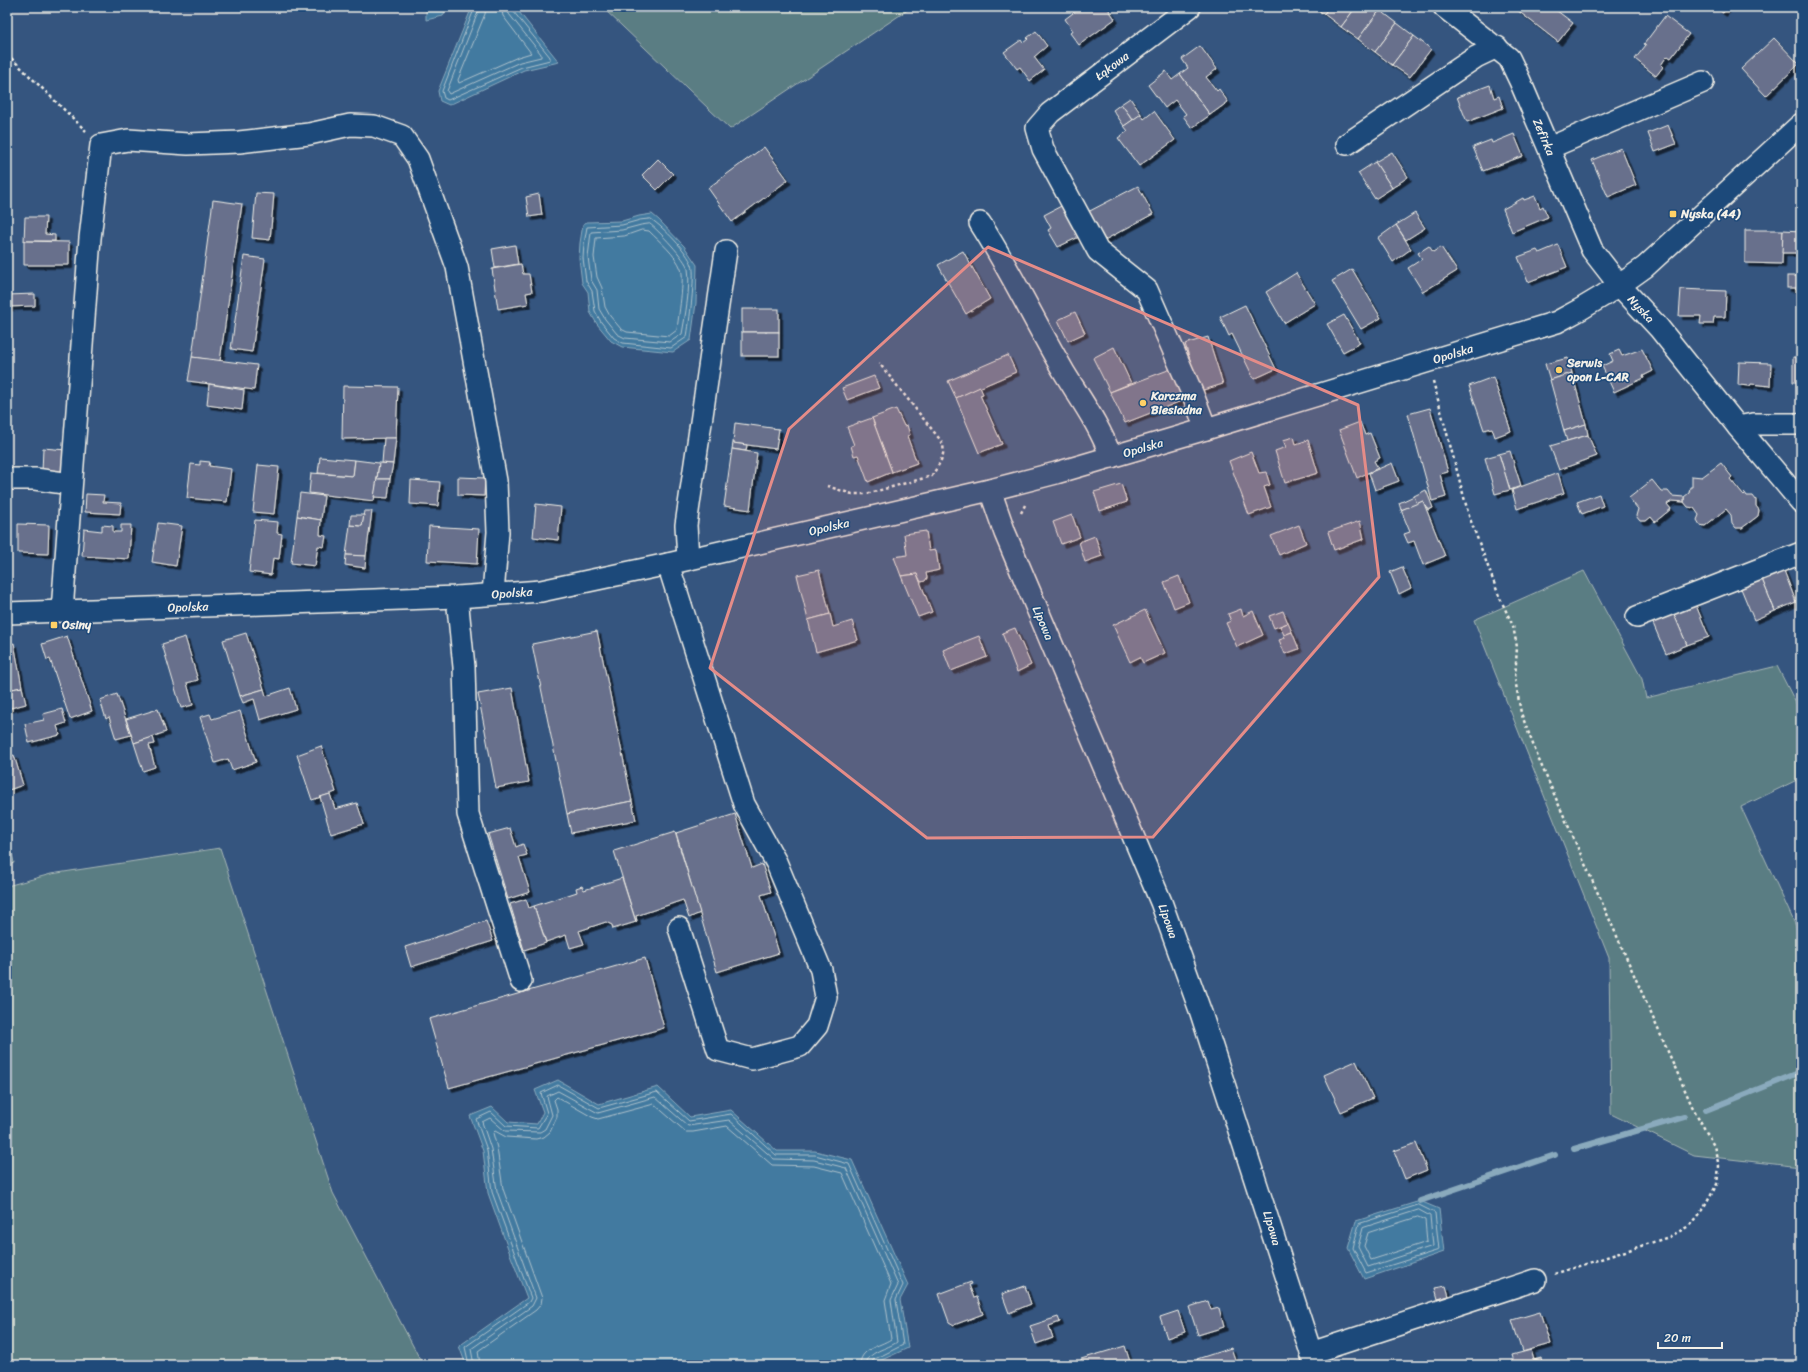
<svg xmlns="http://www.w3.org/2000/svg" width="1808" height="1372" font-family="Sriracha,sans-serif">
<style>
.green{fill:#5a7d83;stroke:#a7b7b6}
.water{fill:#437aa0;stroke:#8aaabd}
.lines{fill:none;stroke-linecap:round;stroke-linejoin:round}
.shore{stroke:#adc1cb;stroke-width:1}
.stream{stroke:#8aaabd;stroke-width:6}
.building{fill:#68708c;stroke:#f4f1e8;filter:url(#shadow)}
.minor-casing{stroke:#f4f1e8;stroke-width:24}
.path{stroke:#f4f1e8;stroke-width:2.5;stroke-dasharray:3 3;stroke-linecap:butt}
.minor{stroke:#1f4a7a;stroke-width:21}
.marked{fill:#e58c88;fill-opacity:0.2;stroke:#e58c88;stroke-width:3;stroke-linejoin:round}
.poi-dot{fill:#ffd166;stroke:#1f4a7a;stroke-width:1.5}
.labels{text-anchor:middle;stroke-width:3;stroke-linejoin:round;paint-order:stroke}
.street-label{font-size:12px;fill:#f4f1e8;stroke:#1f4a7a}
.poi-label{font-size:12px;font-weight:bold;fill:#f4f1e8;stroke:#1f4a7a;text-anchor:start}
</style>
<defs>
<filter id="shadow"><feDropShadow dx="3.5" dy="3.5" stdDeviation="0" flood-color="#0009"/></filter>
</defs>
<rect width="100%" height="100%" fill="#35557f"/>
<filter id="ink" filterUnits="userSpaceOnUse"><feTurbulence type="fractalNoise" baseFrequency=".025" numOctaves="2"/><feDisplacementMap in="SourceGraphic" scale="8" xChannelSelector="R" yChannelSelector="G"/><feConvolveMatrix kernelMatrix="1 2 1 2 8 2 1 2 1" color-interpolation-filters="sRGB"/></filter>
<g filter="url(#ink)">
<g class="green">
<polygon points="602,7 912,7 730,129"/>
<polygon points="1584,571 1642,679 1646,698 1777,666 1801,713 1801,778 1741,807 1801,937 1801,1167 1694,1155 1611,1114 1609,958 1474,620"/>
<polygon points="7,832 14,863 7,865"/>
<polygon points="220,848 333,1193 423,1365 7,1365 7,886 51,874"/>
</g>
<g class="water">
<polygon points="426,7 447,7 443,16 426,20"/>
<polygon points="472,7 515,7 559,62 524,70 449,105 440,101 438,91"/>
<polygon points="652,214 659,220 684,246 697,265 696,303 691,340 673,352 622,347 611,341 597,324 590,312 588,292 582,283 579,258 580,243 583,224 587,222 622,221 639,216"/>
<polygon points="558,1080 599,1104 658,1087 690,1117 731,1110 777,1151 815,1151 852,1160 908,1285 900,1300 908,1348 871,1365 466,1365 459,1346 527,1298 510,1254 488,1193 483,1151 470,1116 492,1107 508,1122 537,1124 543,1112 535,1090"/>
<polygon points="1420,1201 1439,1209 1444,1252 1364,1279 1348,1248 1356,1221"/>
</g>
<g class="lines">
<g class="shore">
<polyline points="475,7 442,91 444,98 448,100 522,67 550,60 550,57 513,11 512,7"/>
<polyline points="480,7 447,91 449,94 520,62 541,57 541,54 509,14 507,7"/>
<polyline points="486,7 485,14 458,80 459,83 518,57 531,53 503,16 501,7"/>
<path d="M 651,219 C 664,228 687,251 692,265 C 696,275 689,324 687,337 L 671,348 L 623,343 L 614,338 L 601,322 L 595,311 L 592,291 L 586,281 L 583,258 L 584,244 L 587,227 L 622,225 L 640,220 Z"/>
<path d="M 650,224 C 658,230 686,259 688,269 C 691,285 685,317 682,334 L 670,342 L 625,338 L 617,334 L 605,319 L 599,309 L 597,290 L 591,280 L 588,257 L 591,232 L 622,230 L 641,225 Z"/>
<path d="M 642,230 L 649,231 C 660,242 676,255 681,269 C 685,278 678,319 677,330 L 669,336 L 627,332 L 621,329 L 610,316 L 605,307 L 602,288 L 597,277 L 594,257 L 596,238 L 624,236 Z"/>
<polygon points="1419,1205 1435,1213 1439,1250 1366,1273 1353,1248 1359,1224"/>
<polygon points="1419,1210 1430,1216 1433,1246 1368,1267 1358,1247 1363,1228"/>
<polygon points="1418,1217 1425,1220 1427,1242 1371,1260 1364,1246 1368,1233"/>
<polyline points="469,1365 465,1347 529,1302 531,1298 492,1192 487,1150 476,1119 491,1112 506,1126 538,1128 547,1113 541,1093 558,1085 599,1108 657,1092 689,1121 731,1114 776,1155 815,1155 849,1164 903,1285 896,1300 903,1345 873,1360 871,1365"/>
<path d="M 474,1365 L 471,1349 L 532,1306 L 536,1298 L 497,1191 L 491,1149 L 482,1122 L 490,1118 L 505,1131 L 540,1132 L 545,1129 L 552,1115 L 547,1096 L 558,1091 L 598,1113 L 655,1097 L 688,1126 L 729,1120 L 774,1159 L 814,1160 L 846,1168 L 898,1285 L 891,1300 L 897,1342 C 888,1349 867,1351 866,1365"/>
<path d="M 480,1365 L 478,1351 L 536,1310 L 541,1304 L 542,1298 L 503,1189 L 497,1148 L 493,1133 L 495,1131 L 506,1137 L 536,1139 L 544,1137 L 550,1132 L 557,1117 L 557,1109 L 554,1100 L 557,1097 L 592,1117 L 598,1119 L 654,1104 L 686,1132 L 693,1132 L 727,1126 L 772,1165 L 814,1166 L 842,1173 L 891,1284 L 885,1300 L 891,1339 C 879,1347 860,1348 860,1365"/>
</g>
<g class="stream">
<polyline points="1706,1110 1801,1072"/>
<polyline points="1574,1149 1684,1117"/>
<polyline points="1420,1201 1555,1155"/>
</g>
</g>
<g class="building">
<polygon points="1081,7 1107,7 1115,19 1079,45 1070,33 1073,31 1065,19"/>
<polygon points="1314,7 1329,7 1324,14"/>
<polygon points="1329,7 1356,7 1341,27 1324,14"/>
<polygon points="1356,7 1375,7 1380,10 1358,39 1341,27"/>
<polygon points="1517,7 1552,7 1573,23 1558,42 1517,10"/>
<polygon points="1715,7 1728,7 1723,13"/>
<polygon points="1380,10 1397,23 1375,52 1358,39"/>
<polygon points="1665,16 1689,34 1671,58 1668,56 1665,59 1661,65 1663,67 1656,76 1635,59 1646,45 1644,44"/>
<polygon points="1397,23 1414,36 1392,65 1375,52"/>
<polygon points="1036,31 1047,46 1034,57 1044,70 1030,81 1020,67 1017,69 1004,52 1021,40 1023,43 1028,39 1027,38"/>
<polygon points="1414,36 1431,49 1410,77 1392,65"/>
<polygon points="1774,38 1799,64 1766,96 1741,69"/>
<polygon points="1200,46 1217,69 1206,77 1217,91 1219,89 1228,102 1210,115 1180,74 1188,68 1182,59"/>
<polygon points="1166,71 1172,80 1180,74 1210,115 1192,128 1183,116 1186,114 1175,100 1165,108 1148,85"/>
<polygon points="1490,85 1494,98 1499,96 1503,108 1467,122 1457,97"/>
<polygon points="1130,98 1141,114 1133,120 1121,104"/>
<polygon points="1121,104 1133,120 1124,126 1113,110"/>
<polygon points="1154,111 1175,140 1139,166 1118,138 1128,131 1124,126 1141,114 1144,119"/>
<polygon points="1668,125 1676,144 1655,152 1648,133"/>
<polygon points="1514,134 1523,156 1483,171 1473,147 1491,140 1492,143"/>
<polygon points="764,147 788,180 732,222 708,188"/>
<polygon points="1621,148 1636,185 1608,197 1592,160"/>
<polygon points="1392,152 1408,177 1392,188 1375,162"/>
<polygon points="658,159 673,174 657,190 642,175"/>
<polygon points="1375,162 1392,188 1375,199 1358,173"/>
<polygon points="1138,186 1153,214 1099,243 1084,214"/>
<polygon points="256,193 274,194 270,240 252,238"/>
<polygon points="539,194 542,215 529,217 526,197"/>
<polygon points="1535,196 1540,208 1543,206 1548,217 1512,232 1503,209 1523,198 1524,200"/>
<polygon points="213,200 242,204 220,361 192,357"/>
<polygon points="1067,203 1083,235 1058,247 1048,230 1051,228 1044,215"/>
<polygon points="1415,213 1425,228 1406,240 1396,225"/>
<polygon points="25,217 46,217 45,234 55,235 55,241 24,241"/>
<polygon points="1396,225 1411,249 1393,262 1378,238"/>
<polygon points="1745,230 1783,230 1782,264 1745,263"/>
<polygon points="1783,230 1801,231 1801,253 1782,253"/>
<polygon points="24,241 69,242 69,265 24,265"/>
<polygon points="515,245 518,264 495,268 492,249"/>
<polygon points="1558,245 1567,267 1528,282 1518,257 1537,250 1539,253"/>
<polygon points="1429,246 1433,252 1441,247 1457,271 1423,292 1408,268 1422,259 1418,253"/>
<polygon points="963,251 990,299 966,314 938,265"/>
<polygon points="244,256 265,259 252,352 231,349"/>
<polygon points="521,264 523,274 529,274 532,292 526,293 528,304 498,309 492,269"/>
<polygon points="1352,269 1381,318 1361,329 1332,281"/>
<polygon points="1296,273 1315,304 1284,323 1266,292"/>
<rect x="1787" y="276" width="14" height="12"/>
<polygon points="1681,289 1726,291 1725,317 1714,317 1713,324 1700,324 1701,316 1679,316"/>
<polygon points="35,294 35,306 7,307 7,295"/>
<polygon points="1245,305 1276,369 1254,379 1232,334 1229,336 1220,317"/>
<rect x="742" y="309" width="37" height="23"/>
<polygon points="1075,312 1085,333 1068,341 1058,320"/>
<polygon points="1344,315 1360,343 1343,352 1327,324"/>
<rect x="742" y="332" width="37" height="24"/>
<polygon points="1208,337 1223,384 1200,391 1185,344"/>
<polygon points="1114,347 1131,383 1110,392 1093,358"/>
<polygon points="1642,349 1653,371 1643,376 1644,378 1614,392 1602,366 1613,361 1610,354 1619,350 1622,356"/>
<polygon points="1008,355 1016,372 956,398 948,381"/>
<polygon points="192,357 257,365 254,390 188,381"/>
<polygon points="1793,357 1801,357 1801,389 1797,389 1797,382 1793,382"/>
<polygon points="1568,358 1572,373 1550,380 1545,364"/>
<polygon points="1739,362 1771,363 1770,386 1751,384 1750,386 1738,385"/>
<polygon points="1176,367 1189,398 1125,423 1110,392"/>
<polygon points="1572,373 1586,424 1564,431 1550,380"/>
<polygon points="874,376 879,388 847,400 842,388"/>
<polygon points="1493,377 1511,431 1495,437 1492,428 1484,430 1469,386"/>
<polygon points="209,384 244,390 242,410 207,405"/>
<polygon points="343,386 398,387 396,438 342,439"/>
<polygon points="980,387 983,394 980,395 1002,444 979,453 956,398"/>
<polygon points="1430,408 1448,472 1440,474 1446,497 1432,501 1408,414"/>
<polygon points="896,409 904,426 907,425 910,435 907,436 917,463 892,472 872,418"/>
<polygon points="872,418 892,472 868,482 858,455 854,456 851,446 854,445 847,427"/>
<polygon points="1360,422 1365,435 1370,433 1380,458 1374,461 1378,468 1357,478 1339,430"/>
<polygon points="735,423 779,429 776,449 733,443"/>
<polygon points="1586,424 1588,435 1567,441 1564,431"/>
<polygon points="1588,435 1597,456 1559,470 1550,446"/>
<polygon points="1294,437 1296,444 1308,440 1318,473 1285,483 1275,451 1286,447 1283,440"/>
<polygon points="384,438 396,438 393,464 382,463"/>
<polygon points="733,443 747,445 746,451 732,449"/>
<polygon points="43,448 66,450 64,474 42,472"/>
<polygon points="732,449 757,453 750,510 724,506"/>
<polygon points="1510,451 1521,486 1510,490 1499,454"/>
<polygon points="1251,452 1259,473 1266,472 1270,485 1264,487 1271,507 1249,515 1229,461"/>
<polygon points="1499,454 1510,490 1495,494 1485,458"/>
<polygon points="320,457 355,460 353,476 318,473"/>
<polygon points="355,460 379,463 374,501 309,493 311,473 353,476"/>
<polygon points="200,461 210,462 209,466 231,469 227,502 187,498 191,464 200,465"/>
<polygon points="379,463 393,464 390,479 377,479"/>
<polygon points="1392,463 1399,481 1375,490 1369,473"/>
<polygon points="1721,463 1732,477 1730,479 1743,495 1745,493 1747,496 1753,496 1756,500 1756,506 1759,510 1758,516 1742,528 1736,528 1732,523 1731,515 1726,509 1705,526 1700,525 1697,520 1699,515 1694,508 1688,507 1684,502 1684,497 1689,493 1690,487 1692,487 1692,476 1702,477"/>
<polygon points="258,465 279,467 274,514 253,512"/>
<polygon points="1558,473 1564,493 1517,509 1512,490"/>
<polygon points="458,477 485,478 484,496 458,495"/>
<polygon points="377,479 390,479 388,498 374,497"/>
<polygon points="411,480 440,482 438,506 410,504"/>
<polygon points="1652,480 1661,491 1668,491 1672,496 1684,497 1684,502 1672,501 1667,504 1671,509 1655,522 1651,517 1646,521 1640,521 1636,516 1638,509 1629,498"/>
<polygon points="1121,484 1127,502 1100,511 1094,492"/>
<polygon points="1426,490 1433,508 1428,510 1423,501 1417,504 1414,496"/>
<polygon points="300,493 324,496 321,520 297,516"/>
<polygon points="86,494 104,495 103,502 121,503 120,514 85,512"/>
<polygon points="1599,494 1603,506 1582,514 1577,502"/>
<polygon points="1414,496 1417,504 1401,510 1399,503"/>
<polygon points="1423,501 1445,556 1423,565 1414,541 1408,543 1404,534 1410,532 1401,510"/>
<polygon points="536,504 561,507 558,540 533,537"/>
<polygon points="364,511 372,511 366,556 346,555 350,525 362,526"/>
<polygon points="351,515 364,515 362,526 350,525"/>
<polygon points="1072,515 1080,537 1061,544 1053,522"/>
<polygon points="297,516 321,520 320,535 326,536 324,547 318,546 315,566 291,563"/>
<polygon points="255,520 278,522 277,533 282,534 279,559 273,558 271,575 249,572"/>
<polygon points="1360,521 1364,539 1334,550 1328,532"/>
<polygon points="158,523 182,526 176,566 152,562"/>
<polygon points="18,524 49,525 48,554 18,553"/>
<polygon points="102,525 113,526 113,532 121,532 121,525 131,525 129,559 82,556 84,529 102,531"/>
<polygon points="1299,525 1306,543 1279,555 1271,536"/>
<polygon points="429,526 479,529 477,564 427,561"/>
<polygon points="926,531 929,551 936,550 939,570 926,573 927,578 925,581 921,582 917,574 901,576 894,557 907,555 904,534"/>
<polygon points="1095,536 1102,556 1085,562 1079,542"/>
<polygon points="346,555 366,556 365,568 345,565"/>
<polygon points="1402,567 1411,588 1399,594 1390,572"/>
<polygon points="1783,568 1796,602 1775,611 1761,577"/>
<polygon points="819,570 830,614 808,620 797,575"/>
<polygon points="917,574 932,612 918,617 901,576"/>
<polygon points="1179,576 1189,602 1174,608 1164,582"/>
<polygon points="1761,577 1775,611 1754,620 1740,586"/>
<polygon points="1695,603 1709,637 1687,645 1673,612"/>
<polygon points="1241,609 1243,616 1253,611 1263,635 1237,647 1226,623 1231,621 1228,614"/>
<polygon points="1145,610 1165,653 1143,663 1140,657 1130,662 1113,625"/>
<polygon points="1283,611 1288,623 1274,628 1269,616"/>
<polygon points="1673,612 1687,645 1666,654 1652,621"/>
<polygon points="830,614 833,627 852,621 858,640 816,652 808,620"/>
<polygon points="1288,623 1292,632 1284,635 1280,626"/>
<polygon points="1015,628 1031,665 1017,672 1002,633"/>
<polygon points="597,631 632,801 567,814 532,644"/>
<polygon points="1292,632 1299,649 1285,654 1279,640 1285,638 1284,635"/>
<polygon points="246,633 264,689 240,696 223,640"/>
<polygon points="67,636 92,711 70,719 50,659 47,660 42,644"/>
<polygon points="979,636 987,657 951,671 943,650"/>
<polygon points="185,637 198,680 187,683 193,705 181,708 162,644"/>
<polygon points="14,643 22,687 7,690 7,645"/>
<polygon points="22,687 26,704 7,709 7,690"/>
<polygon points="290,688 296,709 260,720 254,699 243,703 240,696 264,689 266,696"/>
<polygon points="512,688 529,782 496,788 478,694"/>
<polygon points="117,694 131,735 116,739 109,717 106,719 100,700"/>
<polygon points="62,709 66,723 57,726 60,735 29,743 25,724 44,720 43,714"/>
<polygon points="158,709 166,732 134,743 126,719"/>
<polygon points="240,711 256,762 232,770 228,759 215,763 200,717 210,714 212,719"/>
<polygon points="153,737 155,744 149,745 155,767 143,771 134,743"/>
<polygon points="321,746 336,792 312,800 297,755"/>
<polygon points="14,755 23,785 9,790 7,785 7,757"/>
<polygon points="330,794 335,809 357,803 364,824 331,834 320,797"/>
<polygon points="632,801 636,820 571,833 567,814"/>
<polygon points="735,814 752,868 762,864 771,892 761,895 779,953 717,972 676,833"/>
<polygon points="510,828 516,847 523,844 527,855 519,857 530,892 508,899 488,834"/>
<polygon points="675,832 700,913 689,918 683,900 636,916 637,921 636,922 614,851"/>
<polygon points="622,878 636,922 613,929 612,925 606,922 579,931 584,944 570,948 566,935 546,942 534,906 577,892 576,888 582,886 584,890"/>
<polygon points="526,899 529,908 534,906 546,943 524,950 510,904"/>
<polygon points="486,921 493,941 411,967 405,947"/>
<polygon points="645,958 664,1028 449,1088 429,1019"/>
<polygon points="1356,1061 1373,1098 1341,1112 1324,1075"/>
<polygon points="1416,1143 1427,1170 1405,1179 1394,1151"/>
<polygon points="971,1282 972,1284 969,1285 974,1298 977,1297 983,1314 954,1325 949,1322 939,1294"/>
<polygon points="1025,1286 1031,1304 1009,1313 1002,1294"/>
<polygon points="1446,1286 1449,1296 1438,1299 1435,1288"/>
<polygon points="1208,1301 1211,1310 1219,1308 1224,1327 1198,1335 1189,1307"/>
<polygon points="1178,1311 1185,1332 1167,1338 1160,1317"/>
<polygon points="1540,1312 1550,1344 1522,1352 1512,1320"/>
<polygon points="1058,1317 1060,1322 1049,1326 1053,1338 1036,1344 1030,1326"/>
<polygon points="1125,1346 1131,1365 1083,1365 1081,1359"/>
<polygon points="1231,1348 1237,1365 1199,1365 1197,1359"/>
<polygon points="1531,1350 1534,1360 1541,1358 1543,1365 1515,1365 1512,1355"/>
</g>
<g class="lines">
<g class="minor-casing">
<g id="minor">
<polyline points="1190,7 1050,113 1037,128 1043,149 1098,251 1147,290 1193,395 1206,429"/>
<polyline points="1444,7 1509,58 1520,81 1592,250 1620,286 1659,328 1738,427 1801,502"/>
<polyline points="1347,144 1476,57 1497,47"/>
<polyline points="1549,148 1703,82"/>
<path d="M 980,223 C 1011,271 1035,323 1064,372 C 1081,400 1100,426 1111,457"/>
<polyline points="1738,427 1753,424 1801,424"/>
<polyline points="7,479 35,479 71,484"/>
<polyline points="990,490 1005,533 1161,902 1201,1013 1315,1365"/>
<polyline points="688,559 686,525 726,251"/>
<polyline points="668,564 744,804 776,862 821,970 826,997 817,1026 800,1046 752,1059 718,1050 679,928"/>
<polyline points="457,597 464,667 468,814 521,981"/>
<polyline points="62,611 90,238 101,145 128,140 188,144 239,142 309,134 350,125 374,126 402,136 418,159 457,267 496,481 498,532 493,594"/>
<path d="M 7,613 L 457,597 L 541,591 L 668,564 L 990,490 L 1056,473 L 1206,429 L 1557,322 C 1588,306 1617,288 1645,267 L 1801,124"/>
<polyline points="1637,617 1801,553"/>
<polyline points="1311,1353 1535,1280"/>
</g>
</g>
<g class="path">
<polyline points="7,54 86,131"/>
<polyline points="1433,381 1469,516 1499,596 1513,626 1517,647 1515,679 1521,713 1539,760 1692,1106 1714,1146 1719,1166 1717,1184 1705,1206 1689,1226 1669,1237 1554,1274"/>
<path d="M 827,486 L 852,494 L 866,494 L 932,476 C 938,465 947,455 942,442 L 879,363"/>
<polyline points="1021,513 1026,503"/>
</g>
<use href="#minor" class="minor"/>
</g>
</g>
<path class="marked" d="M 988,247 L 1358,405 L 1379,577 L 1153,837 L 927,838 L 710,668 L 789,429 Z"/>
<g class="poi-dot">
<rect x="1669" y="210" width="8" height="8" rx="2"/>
<circle cx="1559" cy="370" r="4"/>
<circle cx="1143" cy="403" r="4"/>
<rect x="50" y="621" width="8" height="8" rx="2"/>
</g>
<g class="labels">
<g class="street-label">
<text transform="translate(1112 66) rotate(-37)" y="4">Łąkowa</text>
<text transform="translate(1544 137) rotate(67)" y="4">Zefirka</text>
<text transform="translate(1641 309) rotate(47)" y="4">Nyska</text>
<text transform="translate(1453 354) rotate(-17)" y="4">Opolska</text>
<text transform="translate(1143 448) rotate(-16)" y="4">Opolska</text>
<text transform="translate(829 527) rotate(-13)" y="4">Opolska</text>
<text transform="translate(512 593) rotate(-4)" y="4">Opolska</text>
<text transform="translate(188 607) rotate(-2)" y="4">Opolska</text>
<text transform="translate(1043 623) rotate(67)" y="4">Lipowa</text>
<text transform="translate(1168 921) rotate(70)" y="4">Lipowa</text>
<text transform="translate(1272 1228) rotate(73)" y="4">Lipowa</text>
</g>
<g class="poi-label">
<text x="1681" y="218">Nyska (44)</text>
<text x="1567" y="367">Serwis<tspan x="1567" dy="14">opon L-CAR</tspan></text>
<text x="1151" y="400">Karczma<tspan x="1151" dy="14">Biesiadna</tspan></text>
<text x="62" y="629">Osiny</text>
</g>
</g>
<rect width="1808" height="1372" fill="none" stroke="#1f4a7a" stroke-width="24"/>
<rect x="12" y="12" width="1784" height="1348" fill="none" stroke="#f4f1e8" stroke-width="1.5" filter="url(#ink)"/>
<path d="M1658 1342v6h64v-6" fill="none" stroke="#f4f1e8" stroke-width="2"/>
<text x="1664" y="1342" font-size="12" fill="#f4f1e8" stroke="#1f4a7a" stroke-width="3" paint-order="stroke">20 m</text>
</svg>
